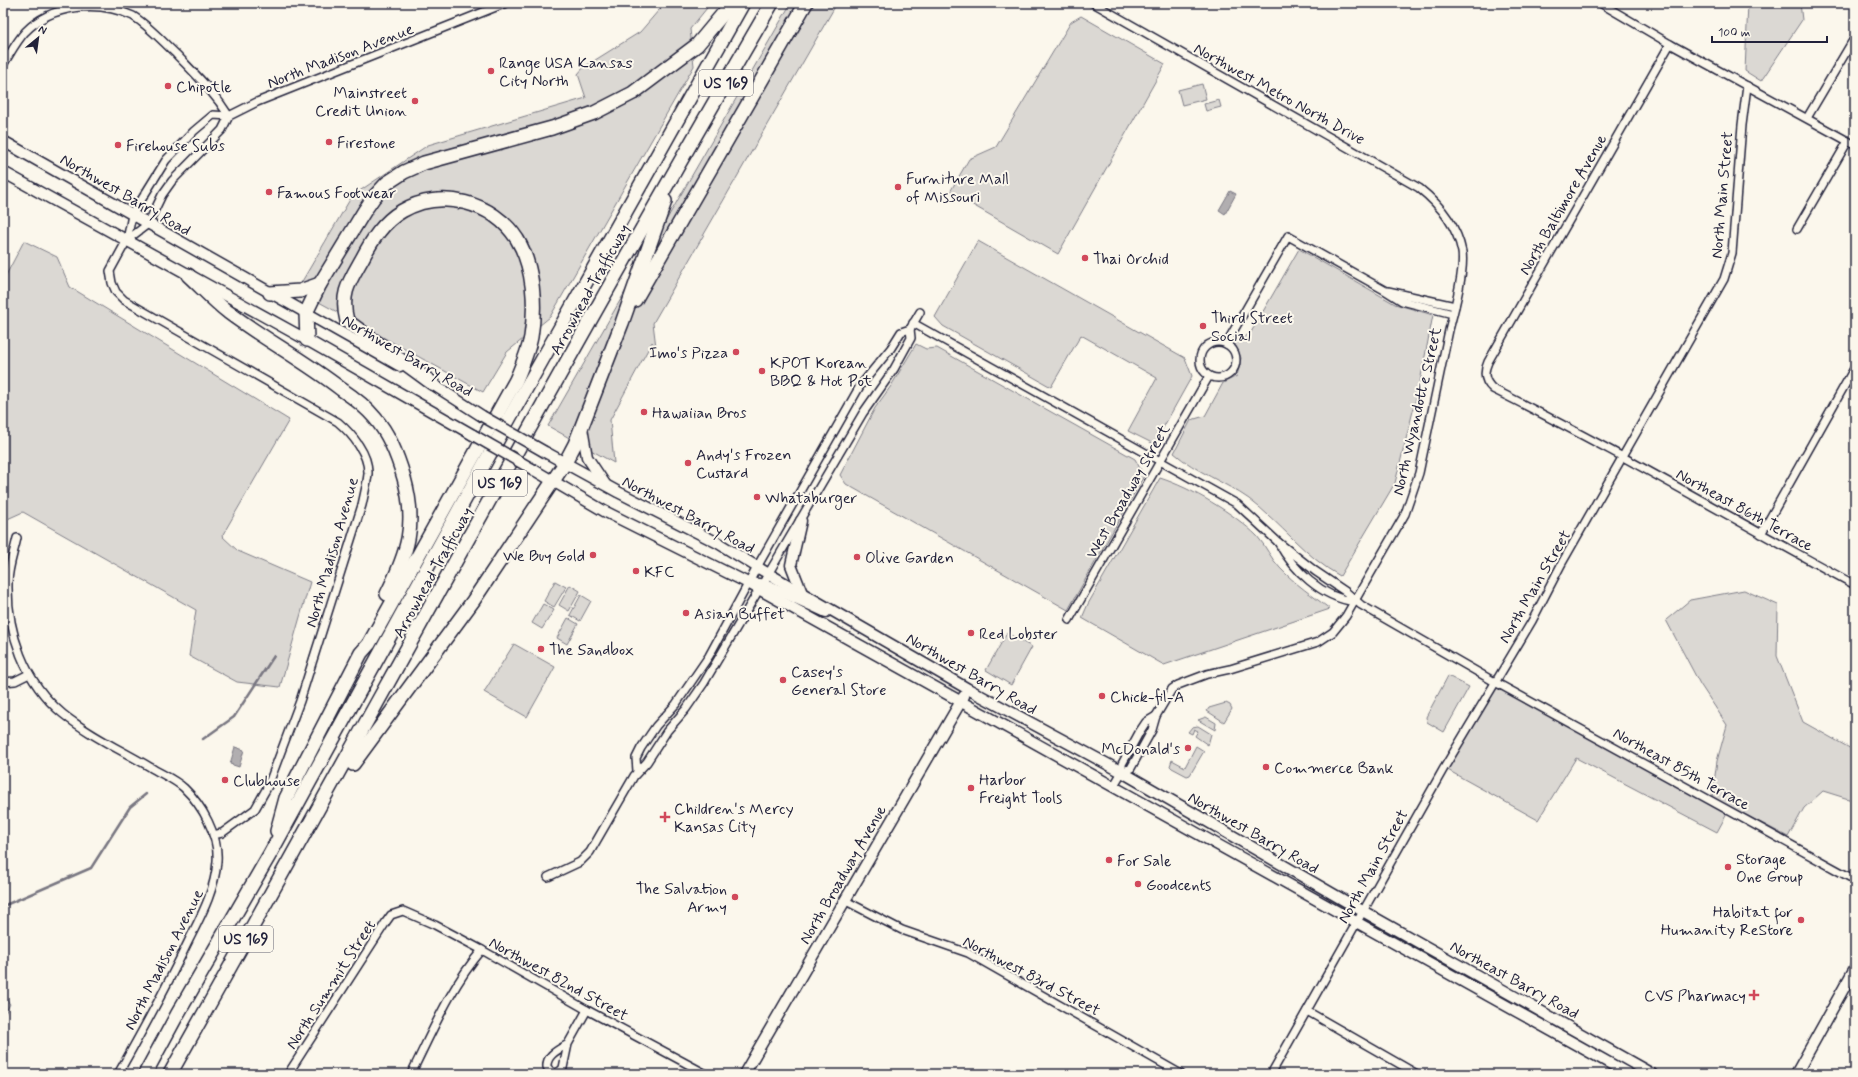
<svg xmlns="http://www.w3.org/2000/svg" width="1858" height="1077" font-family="Mynerve,sans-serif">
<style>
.green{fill:#dbd8d3;stroke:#7e7d87}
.water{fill:#b1aeb0;stroke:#787681}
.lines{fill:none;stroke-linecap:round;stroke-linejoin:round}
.stream{stroke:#787681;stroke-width:2.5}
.street-casing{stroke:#22223b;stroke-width:10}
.secondary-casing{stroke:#22223b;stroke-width:13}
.highway-casing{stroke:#22223b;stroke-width:16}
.street{stroke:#fbf7ec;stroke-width:7}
.secondary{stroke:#fbf7ec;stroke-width:10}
.highway{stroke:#fbf7ec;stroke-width:13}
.secondary-bridge-casing{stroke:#22223b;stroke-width:13;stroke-linecap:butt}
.secondary-bridge{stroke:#fbf7ec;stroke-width:10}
.poi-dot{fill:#d1495b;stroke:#fbf7ec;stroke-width:1.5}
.labels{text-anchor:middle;stroke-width:4;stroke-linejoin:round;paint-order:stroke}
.shield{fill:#fbf7ec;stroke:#636270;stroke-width:1}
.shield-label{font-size:15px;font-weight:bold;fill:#22223b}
.street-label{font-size:16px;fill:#22223b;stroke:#fbf7ec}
.poi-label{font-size:16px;fill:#22223b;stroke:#fbf7ec;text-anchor:start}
</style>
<rect width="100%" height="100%" fill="#fbf7ec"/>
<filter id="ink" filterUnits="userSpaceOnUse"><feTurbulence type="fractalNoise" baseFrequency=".025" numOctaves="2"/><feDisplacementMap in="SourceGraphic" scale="8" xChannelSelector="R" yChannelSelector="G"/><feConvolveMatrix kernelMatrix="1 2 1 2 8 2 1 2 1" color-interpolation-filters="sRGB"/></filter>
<g filter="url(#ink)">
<g class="green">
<polygon points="665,3 711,3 690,29 694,66 550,317 507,352 483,392 297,290 352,196 428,145 586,98 578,74 584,67 640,32"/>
<polygon points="791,3 837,3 653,323 656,347 652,342 610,420 614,463 548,426"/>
<polygon points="1748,3 1800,3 1802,20 1761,81 1745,71"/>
<polygon points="1081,16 1165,64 1058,254 950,192 969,159 996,147 1071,22"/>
<polygon points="1202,84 1206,99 1182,105 1178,90"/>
<polygon points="1219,100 1221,107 1206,111 1204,104"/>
<polygon points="24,241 57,257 70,287 289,420 222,536 238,551 310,582 280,687 237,682 189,656 196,610 23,512 3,521 3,281"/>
<polygon points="978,241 1185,358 1192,376 1154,444 1128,431 1157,378 1081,335 1051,387 943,326 935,317"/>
<path d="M 1299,249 L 1395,304 L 1433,315 L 1419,387 L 1395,483 L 1340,576 C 1305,557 1281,523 1249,499 C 1225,482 1196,472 1174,453 L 1191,420 L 1205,416 L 1223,383 L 1237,376 L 1241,358 L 1234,342 L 1250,334 Z"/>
<polygon points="916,344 926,349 937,348 1135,459 1144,476 1068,610 846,484 840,475 875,408 891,386"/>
<path d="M 1160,478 C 1191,488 1234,513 1257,536 C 1266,546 1271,559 1280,568 C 1295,584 1313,596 1330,609 L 1164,665 L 1082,618 L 1088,604 Z"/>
<polygon points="555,581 566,587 554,607 544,601"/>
<polygon points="570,585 580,591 569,611 559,605"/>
<polygon points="1744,590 1778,605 1777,656 1803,722 1855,751 1855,801 1823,791 1804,808 1788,837 1712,797 1717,761 1727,725 1700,684 1666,620 1690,600"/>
<polygon points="581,595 591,601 580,621 570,615"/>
<polygon points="543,604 554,610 542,629 532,623"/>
<polygon points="568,618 578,624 567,644 557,638"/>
<polygon points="1007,633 1032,647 1011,685 986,670"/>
<polygon points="514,644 555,667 527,717 484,692"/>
<polygon points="1448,676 1469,687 1444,732 1427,722 1426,717"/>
<polygon points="1495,682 1729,810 1717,832 1576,758 1538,820 1444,768"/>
<polygon points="1226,703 1230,705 1232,709 1224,722 1207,711 1209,708"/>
<polygon points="1206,717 1216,723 1215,730 1198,720"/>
<polygon points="1198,726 1211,734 1208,745 1195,736 1198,731 1194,729 1192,734 1188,732 1192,727"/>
<polygon points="1196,746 1204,751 1190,775 1187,776 1172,768 1170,766 1172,760 1185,767"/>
<polygon points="3,996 10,1004 3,1017"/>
</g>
<g class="water">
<polygon points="1230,191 1236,194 1225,214 1219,210"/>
<polygon points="235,747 244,750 239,767 230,764"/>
</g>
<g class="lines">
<g class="stream">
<polyline points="203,739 234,717 274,656"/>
<polyline points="3,906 91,868 130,807 146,794"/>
</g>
<g class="street-casing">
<g id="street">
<path d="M 1093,3 L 1419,188 C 1439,204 1457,226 1462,252 C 1465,271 1454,311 1449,330 C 1439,378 1429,426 1419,473 L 1405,514 L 1346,616 L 1333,632 L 1318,642 L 1230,669 L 1207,674 L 1178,685 L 1172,689 L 1156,716 L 1152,730 L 1131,768 L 1122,772"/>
<polyline points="1600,3 1670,44 1855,145"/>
<path d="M 1670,44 L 1488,362 C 1483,373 1484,381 1493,389 C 1616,450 1734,520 1855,585"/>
<path d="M 3,65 C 10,54 16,42 25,32 C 52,4 98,0 133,16 C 149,26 162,41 176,54 C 196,75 214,92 229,116"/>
<polyline points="1807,118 1855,37"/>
<polyline points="1797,229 1848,141"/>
<polyline points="127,240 148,224 162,195 172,181 222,130 229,116"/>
<polyline points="1388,291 1455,306"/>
<polyline points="913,323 1237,504 1278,542"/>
<circle cx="1218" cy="360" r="18"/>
<polyline points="1226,344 1288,236 1386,291 1402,301 1453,314"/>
<polyline points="1761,534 1855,367"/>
<path d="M 17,538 C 14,552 8,568 8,583 C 7,632 24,682 63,714 C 89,735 121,750 150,767 C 161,774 174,779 184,788 C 202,805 219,835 217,861 C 215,890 202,914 189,940 C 167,986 143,1030 118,1074"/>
<path d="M 1355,602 C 1321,597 1294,571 1278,542 L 1315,571 L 1346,592 L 1361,605 L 1495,682 L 1855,880"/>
<polyline points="1069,620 1209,376"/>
<polyline points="3,682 15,681 29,674"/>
<polyline points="637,771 636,758 641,748 656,726 676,704 709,656 761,560 860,386 891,348 901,332 910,329"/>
<polyline points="1113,787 1122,772 1122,764 1140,731 1146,722 1156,716"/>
<path d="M 213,835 L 222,833 L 255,809 L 268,786 L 300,701 L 362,505 C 364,495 367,484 368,474 C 369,454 352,434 338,422 L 124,300 L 116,292 L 112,283 L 110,271 L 127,240 L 132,215 L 166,160 L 194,131 L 213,115 L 229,116 L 257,102 L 506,3"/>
<polyline points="548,877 580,862 590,852 634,776 647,762 667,731 686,709 704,683 863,413 894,369 911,338 910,329 920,312"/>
<polyline points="844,900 902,930 968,953 1181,1074"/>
<polyline points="1307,1011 1417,1074"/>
<path d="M 568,1044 C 558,1050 546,1055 547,1067 C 551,1073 558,1075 563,1068 L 568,1044 L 587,1010"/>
<polyline points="288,1074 386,922 391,915 403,911 435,925 482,950 587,1010 706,1074"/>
<path d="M 411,1074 C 432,1032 451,986 482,950"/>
<polyline points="1271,1074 1444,768 1532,621 1562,563 1724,279 1732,253 1742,125 1747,86"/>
</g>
</g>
<g class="secondary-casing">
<g id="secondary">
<polyline points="3,141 400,366"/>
<polyline points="3,172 307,340 473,435"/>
<polyline points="426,380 482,416"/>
<polyline points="582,428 587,457 605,484"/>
<polyline points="545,452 618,492 718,543 762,570 968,689 1122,772 1352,905 1652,1074"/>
<polyline points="534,470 604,511 748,583 1629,1074"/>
<polyline points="801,521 791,565 802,593"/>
<polyline points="750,583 767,585 826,612"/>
<polyline points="744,1074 964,696"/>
<polyline points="1796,1074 1855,968"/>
</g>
</g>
<g class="highway-casing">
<g id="highway">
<path d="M 188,275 C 201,287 214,301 228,312 C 264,339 305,361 341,389 C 353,397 366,407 375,418 C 390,435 398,457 404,478 C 417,524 408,552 387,594"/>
<polyline points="270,293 300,291 320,284"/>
<polyline points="635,300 806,3"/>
<polyline points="307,340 306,313 320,284 365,210 374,197 387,183 404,172 424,163 552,128 594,113 633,93 697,45 732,3"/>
<polyline points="353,764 473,601 565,463 575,444 622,323 665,201"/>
<path d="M 277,831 L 286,798 L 361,653 L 369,644 L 516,380 C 522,366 528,352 531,337 C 536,306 534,267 517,239 C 493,202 441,188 402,211 C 383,222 372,240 362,259 C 349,282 340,294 347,321 L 432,383"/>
<polyline points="145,1074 177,1015 270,854 510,417 743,3"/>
<path d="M 170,1074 C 371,717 565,357 772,3"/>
</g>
</g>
<use href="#street" class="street"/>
<use href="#secondary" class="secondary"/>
<use href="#highway" class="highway"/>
<g class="secondary-bridge-casing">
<g id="secondary-bridge">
<polyline points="482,416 545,452"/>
<polyline points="473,435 534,470"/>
</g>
</g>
<use href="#secondary-bridge" class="secondary-bridge"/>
</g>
</g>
<g class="poi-dot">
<circle cx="491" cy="71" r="4"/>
<circle cx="168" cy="86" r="4"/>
<circle cx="415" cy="101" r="4"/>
<circle cx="329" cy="142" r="4"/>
<circle cx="118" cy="145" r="4"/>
<circle cx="898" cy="187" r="4"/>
<circle cx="269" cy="192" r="4"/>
<circle cx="1085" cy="258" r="4"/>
<circle cx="1203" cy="326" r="4"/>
<circle cx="736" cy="352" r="4"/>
<circle cx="762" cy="371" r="4"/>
<circle cx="644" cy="412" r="4"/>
<circle cx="688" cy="463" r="4"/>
<circle cx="757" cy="497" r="4"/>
<circle cx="593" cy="555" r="4"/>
<circle cx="857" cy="557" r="4"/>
<circle cx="636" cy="571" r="4"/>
<circle cx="686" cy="613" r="4"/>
<circle cx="971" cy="633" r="4"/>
<circle cx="541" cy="649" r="4"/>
<circle cx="783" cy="680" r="4"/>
<circle cx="1102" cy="696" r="4"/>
<circle cx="1188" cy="748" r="4"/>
<circle cx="1266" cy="767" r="4"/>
<circle cx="225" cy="780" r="4"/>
<circle cx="971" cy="788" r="4"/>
<path d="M663 811h4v4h4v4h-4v4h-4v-4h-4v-4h4z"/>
<circle cx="1109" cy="860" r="4"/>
<circle cx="1728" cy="867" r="4"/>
<circle cx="1138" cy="884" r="4"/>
<circle cx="735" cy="897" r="4"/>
<circle cx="1801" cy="920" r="4"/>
<path d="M1752 989h4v4h4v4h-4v4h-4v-4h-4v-4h4z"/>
</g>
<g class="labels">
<g class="shield">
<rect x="699" y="70" width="54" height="26" rx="3"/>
<rect x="473" y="470" width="54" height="26" rx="3"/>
<rect x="219" y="926" width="54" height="26" rx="3"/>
</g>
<g class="shield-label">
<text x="726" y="88">US 169</text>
<text x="500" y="488">US 169</text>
<text x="246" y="944">US 169</text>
</g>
<g class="street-label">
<text transform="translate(340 55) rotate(-21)" y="6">North Madison Avenue</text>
<text transform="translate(1280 93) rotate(29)" y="6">Northwest Metro North Drive</text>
<text transform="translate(126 194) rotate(30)" y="6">Northwest Barry Road</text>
<text transform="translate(1721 195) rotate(-85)" y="6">North Main Street</text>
<text transform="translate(1562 204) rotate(-60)" y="6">North Baltimore Avenue</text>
<text transform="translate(589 289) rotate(-61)" y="6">Arrowhead Trafficway</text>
<text transform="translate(408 355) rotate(30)" y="6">Northwest Barry Road</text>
<text transform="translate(1416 411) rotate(-77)" y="6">North Wyandotte Street</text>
<text transform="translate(1127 491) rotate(-60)" y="6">West Broadway Street</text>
<text transform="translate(1745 509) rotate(29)" y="6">Northeast 86th Terrace</text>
<text transform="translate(689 514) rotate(28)" y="6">Northwest Barry Road</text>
<text transform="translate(331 552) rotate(-74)" y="6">North Madison Avenue</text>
<text transform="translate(432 572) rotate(-61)" y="6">Arrowhead Trafficway</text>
<text transform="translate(1534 586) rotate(-60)" y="6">North Main Street</text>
<text transform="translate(972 673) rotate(30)" y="6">Northwest Barry Road</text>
<text transform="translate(1682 768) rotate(29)" y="6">Northeast 85th Terrace</text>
<text transform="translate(1254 832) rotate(30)" y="6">Northwest Barry Road</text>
<text transform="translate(1372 866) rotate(-61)" y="6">North Main Street</text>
<text transform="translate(842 874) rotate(-60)" y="6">North Broadway Avenue</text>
<text transform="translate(163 959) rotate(-63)" y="6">North Madison Avenue</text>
<text transform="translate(1032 975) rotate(28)" y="6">Northwest 83rd Street</text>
<text transform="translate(559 978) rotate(29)" y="6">Northwest 82nd Street</text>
<text transform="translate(1515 979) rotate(29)" y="6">Northeast Barry Road</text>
<text transform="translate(330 984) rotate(-57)" y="6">North Summit Street</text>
</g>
<g class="poi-label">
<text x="499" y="68">Range USA Kansas<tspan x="499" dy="18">City North</tspan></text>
<text x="176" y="92">Chipotle</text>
<text x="407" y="98" text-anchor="end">Mainstreet<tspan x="407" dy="18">Credit Union</tspan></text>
<text x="337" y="148">Firestone</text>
<text x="126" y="151">Firehouse Subs</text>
<text x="906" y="184">Furniture Mall<tspan x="906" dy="18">of Missouri</tspan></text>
<text x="277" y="198">Famous Footwear</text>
<text x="1093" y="264">Thai Orchid</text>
<text x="1211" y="323">Third Street<tspan x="1211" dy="18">Social</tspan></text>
<text x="728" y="358" text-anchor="end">Imo's Pizza</text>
<text x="770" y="368">KPOT Korean<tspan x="770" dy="18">BBQ &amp; Hot Pot</tspan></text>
<text x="652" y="418">Hawaiian Bros</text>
<text x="696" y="460">Andy's Frozen<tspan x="696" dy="18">Custard</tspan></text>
<text x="765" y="503">Whataburger</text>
<text x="585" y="561" text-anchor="end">We Buy Gold</text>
<text x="865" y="563">Olive Garden</text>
<text x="644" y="577">KFC</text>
<text x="694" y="619">Asian Buffet</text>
<text x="979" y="639">Red Lobster</text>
<text x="549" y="655">The Sandbox</text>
<text x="791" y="677">Casey's<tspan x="791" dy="18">General Store</tspan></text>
<text x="1110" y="702">Chick-fil-A</text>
<text x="1180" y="754" text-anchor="end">McDonald's</text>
<text x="1274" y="773">Commerce Bank</text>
<text x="979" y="785">Harbor<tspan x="979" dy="18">Freight Tools</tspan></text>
<text x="233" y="786">Clubhouse</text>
<text x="674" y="814">Children's Mercy<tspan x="674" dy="18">Kansas City</tspan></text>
<text x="1736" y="864">Storage<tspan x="1736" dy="18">One Group</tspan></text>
<text x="1117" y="866">For Sale</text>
<text x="1146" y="890">Goodcents</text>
<text x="727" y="894" text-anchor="end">The Salvation<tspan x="727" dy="18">Army</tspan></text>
<text x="1793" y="917" text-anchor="end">Habitat for<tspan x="1793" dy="18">Humanity ReStore</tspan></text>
<text x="1746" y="1001" text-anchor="end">CVS Pharmacy</text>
</g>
</g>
<rect width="1858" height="1077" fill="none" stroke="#fbf7ec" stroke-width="16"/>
<rect x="8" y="8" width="1842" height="1061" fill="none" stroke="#22223b" stroke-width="1.5" filter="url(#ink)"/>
<g transform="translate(38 38) rotate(29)" stroke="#fbf7ec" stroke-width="3" paint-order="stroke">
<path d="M0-3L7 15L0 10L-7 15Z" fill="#22223b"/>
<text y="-6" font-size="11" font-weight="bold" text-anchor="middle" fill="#22223b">N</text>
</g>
<path d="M1712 36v6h115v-6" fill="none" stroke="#22223b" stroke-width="2"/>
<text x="1718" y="36" font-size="12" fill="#22223b" stroke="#fbf7ec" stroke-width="3" paint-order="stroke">100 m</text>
</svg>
